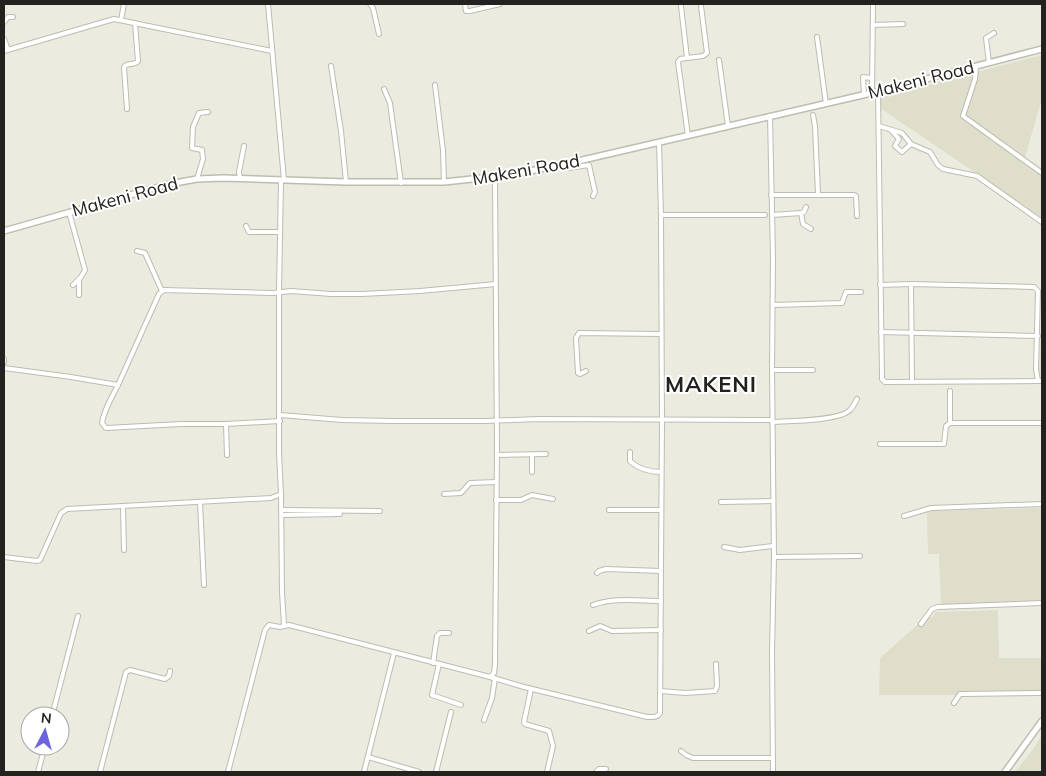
<svg xmlns="http://www.w3.org/2000/svg" width="1046" height="776" font-family="Mulish,sans-serif">
<style>
.built{fill:#dfdecb}
.lines{fill:none;stroke-linecap:round;stroke-linejoin:round}
.minor-casing{stroke:#bdbcb1;stroke-width:6}
.major-casing{stroke:#bdbcb1;stroke-width:8}
.minor{stroke:#fff;stroke-width:4}
.major{stroke:#fff;stroke-width:5}
.labels{text-anchor:middle;stroke-width:4;stroke-linejoin:round;paint-order:stroke}
.street-label{font-size:18px;fill:#23221e;stroke:#fff}
.district-label{font-size:22px;font-weight:bold;letter-spacing:1px;fill:#23221e;stroke:#fff}
</style>
<rect width="100%" height="100%" fill="#ecebdf"/>
<g class="built">
<polygon points="1042,55 1042,98 1025,157 1042,170 1042,218 880,108 880,97"/>
<polygon points="1042,298 1042,379 1039,379"/>
<polygon points="1042,508 1041,550 1042,550 1042,602 941,606 939,554 928,554 927,513 932,511"/>
<polygon points="998,610 999,658 1042,658 1042,692 989,692 987,695 879,695 880,658 926,617 932,617 936,612"/>
<polygon points="1042,735 1042,772 1015,772 1034,748"/>
</g>
<g class="lines">
<g class="minor-casing">
<g id="minor">
<polyline points="268,4 284,180"/>
<polyline points="370,4 373,8 379,34"/>
<polyline points="465,4 466,11 470,11 500,4"/>
<polyline points="681,6 687,58 680,59 678,62 688,136"/>
<polyline points="121,20 124,4"/>
<polyline points="4,22 8,17 13,17"/>
<polyline points="873,25 903,24"/>
<polyline points="817,37 826,104"/>
<polyline points="4,39 8,50"/>
<polyline points="4,51 114,19 272,51"/>
<polyline points="687,58 703,56 707,53 701,6"/>
<polyline points="719,60 728,126"/>
<polyline points="989,63 986,38 994,33"/>
<polyline points="331,66 341,131 346,182"/>
<polyline points="976,67 975,79 963,116 1042,173"/>
<polyline points="435,85 443,150 444,182"/>
<polyline points="384,89 390,103 401,183"/>
<polyline points="878,91 882,379 885,382 1042,381"/>
<polyline points="872,93 873,4"/>
<polyline points="864,94 863,77 872,78"/>
<path d="M 127,109 L 124,67 C 127,62 135,66 138,61 L 135,23"/>
<polyline points="813,115 815,126 818,194"/>
<polyline points="770,116 773,258 772,370 774,557 772,652 773,772"/>
<polyline points="879,126 902,133 911,144 930,152 938,165 943,169 977,176 1042,222"/>
<polyline points="891,130 899,139 895,146 902,152 911,144"/>
<polyline points="568,164 568,168 589,165 595,192 593,196"/>
<polyline points="197,179 203,159 202,150 192,148 193,127 199,113 208,112"/>
<polyline points="240,179 239,172 244,146"/>
<polyline points="771,195 854,195 856,196 857,216"/>
<polyline points="69,212 85,270 81,277 73,285"/>
<polyline points="801,213 803,224 811,229"/>
<polyline points="661,215 765,215"/>
<polyline points="772,215 801,213 804,212 806,207"/>
<polyline points="246,226 249,232 280,232"/>
<polyline points="137,251 145,253 162,291"/>
<polyline points="79,280 79,295"/>
<polyline points="880,285 911,284"/>
<polyline points="773,305 842,303 846,292 861,292"/>
<polyline points="881,332 1038,336"/>
<polyline points="4,359 4,362"/>
<path d="M 4,368 L 71,377 L 118,385 C 112,397 104,409 102,423 L 106,428 L 181,424 L 226,424 L 280,421"/>
<polyline points="772,370 813,370"/>
<polyline points="586,371 580,374 578,373 576,338 579,333 661,334"/>
<polyline points="912,382 911,284 1034,287 1038,291 1036,369 1038,381"/>
<polyline points="118,385 159,294 164,290 273,293 291,291 331,294 362,294 420,291 496,284"/>
<polyline points="280,415 342,420 393,421 485,421 538,419 772,420"/>
<path d="M 772,422 C 788,421 840,421 850,410 C 853,407 855,403 857,399"/>
<polyline points="950,423 1042,423"/>
<polyline points="226,424 227,455"/>
<polyline points="880,444 944,444 946,426 950,423 950,391"/>
<path d="M 630,452 L 630,461 C 638,469 651,472 661,472"/>
<polyline points="497,455 546,454"/>
<polyline points="532,472 532,455"/>
<polyline points="281,494 282,592 284,625"/>
<polyline points="444,494 461,493 470,483 496,482"/>
<polyline points="496,500 521,500 532,495 553,499"/>
<polyline points="200,502 204,585"/>
<polyline points="721,502 773,501"/>
<polyline points="123,507 124,550"/>
<polyline points="283,510 380,511"/>
<polyline points="609,510 661,510"/>
<polyline points="282,515 340,514"/>
<polyline points="904,516 931,508 1042,504"/>
<polyline points="724,547 740,550 773,546"/>
<polyline points="4,557 37,561 40,560 61,513 67,509 271,498 281,494 279,453 279,292 281,180"/>
<polyline points="774,557 860,556"/>
<polyline points="597,573 599,571 606,569 661,571"/>
<path d="M 593,605 C 614,597 639,601 661,601"/>
<polyline points="921,624 932,609 938,607 1042,603"/>
<polyline points="589,631 600,626 612,631 661,630"/>
<polyline points="433,663 437,636 440,633 449,633"/>
<polyline points="439,664 432,695 461,705"/>
<polyline points="490,677 494,673 495,665 497,449 495,177"/>
<polyline points="531,689 524,722 525,724 549,731 553,746 547,772"/>
<polyline points="661,691 685,693 715,691 717,686 716,664"/>
<polyline points="954,703 960,694 1042,693"/>
<polyline points="52,716 78,616"/>
<polyline points="484,720 492,698 495,678"/>
<polyline points="681,751 686,755 693,758 773,758"/>
<polyline points="368,757 419,772"/>
<polyline points="38,772 45,746"/>
<polyline points="100,772 126,672 130,670 165,679 169,676 170,671"/>
<path d="M 228,772 L 265,630 L 269,625 L 280,627 L 289,625 L 490,677 L 524,687 L 647,717 C 653,717 657,718 660,713 L 662,420 L 661,215 L 659,142"/>
<polyline points="364,772 394,653"/>
<polyline points="436,772 451,712"/>
<polyline points="596,772 599,769 606,769"/>
</g>
</g>
<g class="major-casing">
<g id="major">
<polyline points="4,231 169,184 197,179 223,178 346,182 444,182 509,175 561,165 880,91 1042,49"/>
<polyline points="1005,772 1042,721"/>
</g>
</g>
<use href="#minor" class="minor"/>
<use href="#major" class="major"/>
</g>
<g class="labels">
<g class="street-label">
<text transform="translate(921 80) rotate(-14)" y="6">Makeni Road</text>
<text transform="translate(526 170) rotate(-10)" y="6">Makeni Road</text>
<text transform="translate(125 197) rotate(-15)" y="6">Makeni Road</text>
</g>
<g class="district-label">
<text x="711" y="392">MAKENI</text>
</g>
</g>
<rect width="1046" height="776" fill="none" stroke="#23221e" stroke-width="10"/>
<g transform="translate(45 731) rotate(6)"><circle r="24" fill="#ffffff" stroke="#a7a7a5"/>
<path d="M0-4L9 19L0 12L-9 19Z" fill="#6e64de"/>
<text y="-8" font-size="14" font-weight="bold" text-anchor="middle" fill="#23221e">N</text>
</g>
</svg>
